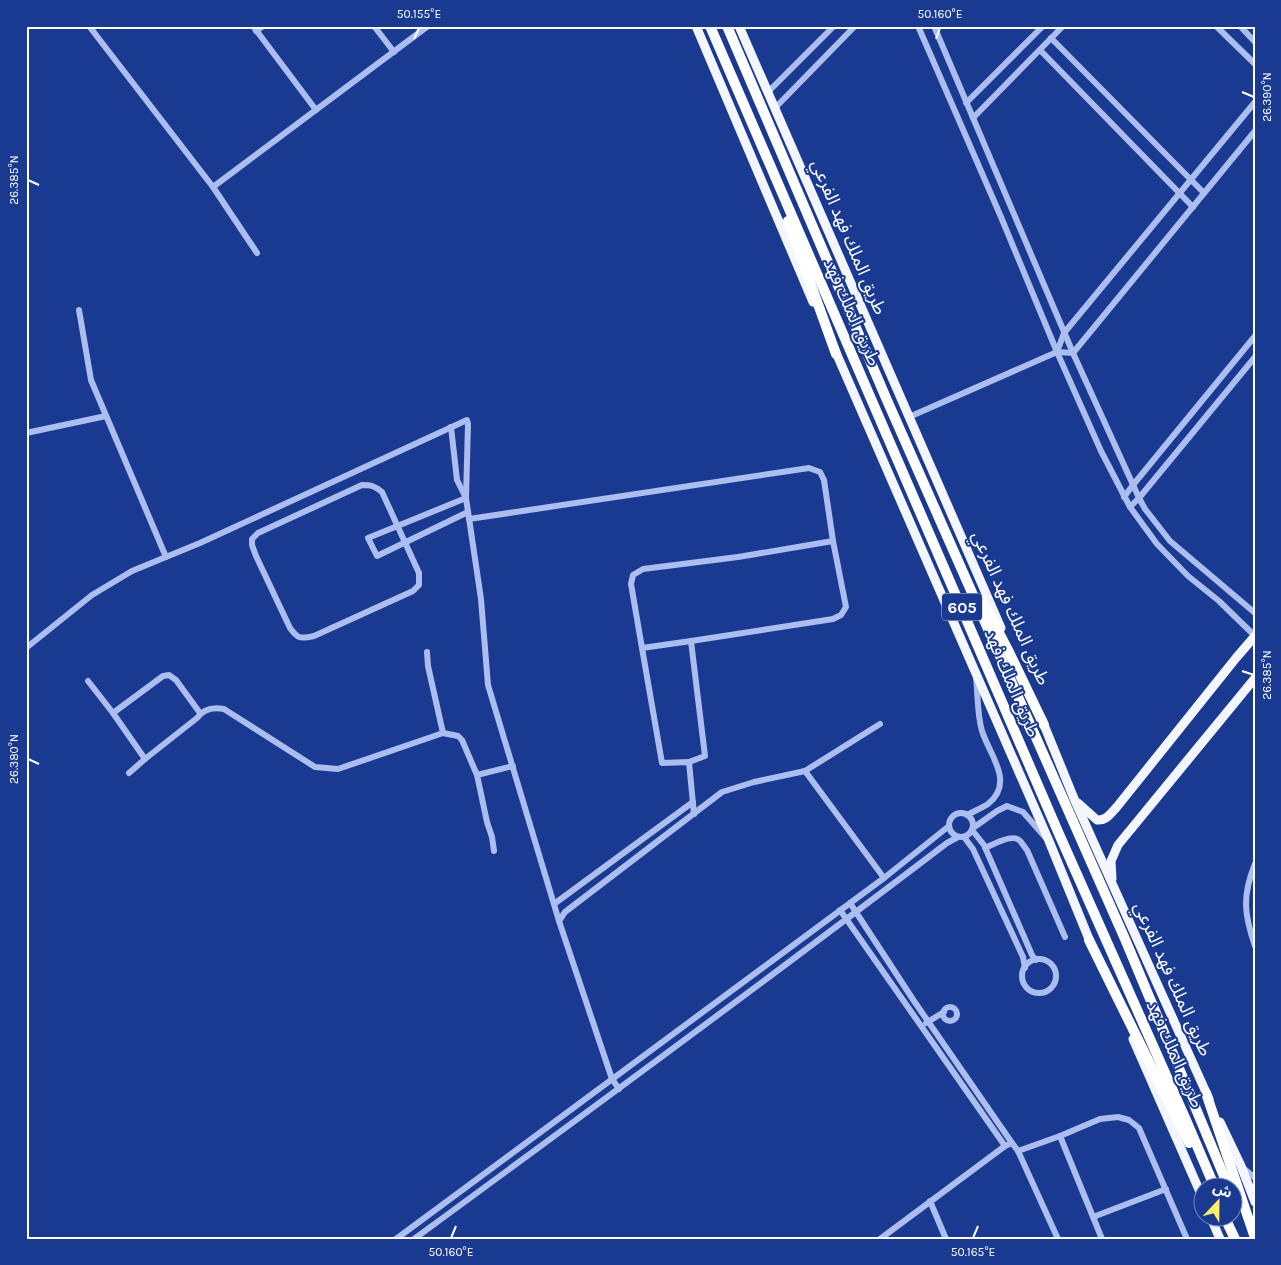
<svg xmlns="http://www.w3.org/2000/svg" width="1281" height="1265" font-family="Karla,'Noto Sans Arabic',sans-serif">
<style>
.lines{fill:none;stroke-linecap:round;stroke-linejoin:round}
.minor{stroke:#abbeef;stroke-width:6}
.major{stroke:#f3f5ff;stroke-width:9}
.highway{stroke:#fff;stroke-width:10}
.ticks{fill:none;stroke:#fff;stroke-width:2}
.labels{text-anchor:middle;stroke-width:4;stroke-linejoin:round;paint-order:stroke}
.shield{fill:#1a3a92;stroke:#bac4de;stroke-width:1}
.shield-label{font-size:16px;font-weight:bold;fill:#fff}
.street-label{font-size:18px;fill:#fff;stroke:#1a3a92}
.neatline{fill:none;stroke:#fff;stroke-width:2}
.ticks-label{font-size:12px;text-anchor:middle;fill:#fff}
</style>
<rect width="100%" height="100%" fill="#1a3a92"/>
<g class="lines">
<g class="minor">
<polyline points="89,26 213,187 428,26"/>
<polyline points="253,26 316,110"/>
<polyline points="374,26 394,52"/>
<polyline points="918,26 1001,217 1057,352 1101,451 1130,507 1157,544 1188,576 1219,601 1255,636"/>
<polyline points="934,26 1073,353 1139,498 1145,509 1170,541 1255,613"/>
<polyline points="1216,26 1255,64"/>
<polyline points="1240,26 1255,42"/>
<polyline points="256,31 263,26"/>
<polyline points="1051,38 1204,193"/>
<polyline points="1040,50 1193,207"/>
<polyline points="768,92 834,26"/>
<polyline points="966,103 1043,26"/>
<polyline points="775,108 855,26"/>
<polyline points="973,118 1063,26"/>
<polyline points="213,187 257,253"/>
<polyline points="79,310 91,380 166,557"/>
<polyline points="1057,352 1064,333 1255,102"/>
<polyline points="909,417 1057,352 1073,353 1255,131"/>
<polyline points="451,427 457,480 466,498 368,538 377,556 468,512"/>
<polyline points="26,433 106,416"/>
<path d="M 362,485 C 371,485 375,486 382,492 L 419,573 L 419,585 L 413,591 L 314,636 C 300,639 298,639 290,628 L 256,556 L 252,545 L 252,539 L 258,533 Z"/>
<polyline points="1124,497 1133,485 1255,336"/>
<polyline points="1130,507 1139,498 1255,357"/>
<polyline points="469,519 809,468 820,472 824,480 833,541 846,607 841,615 833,619 691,641 642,648 662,763 689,762 694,814"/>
<polyline points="26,648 92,595 132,571 200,543 467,420 468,424 466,498 481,599 488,685 559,921"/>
<polyline points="642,648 631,584 633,575 643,569 738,557 833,541"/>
<polyline points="427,652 428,666 443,733"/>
<polyline points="88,681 113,713 145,759"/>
<polyline points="113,713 163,676 169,675 176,680 200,713"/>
<polyline points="689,762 705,756 691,641"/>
<polyline points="805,771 880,724"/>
<path d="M 129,773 L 145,759 L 197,718 C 204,708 214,707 224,709 L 315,767 L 338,769 L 443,733 L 458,736 L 462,740 L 477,775 L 487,822 L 492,837 L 494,851"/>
<polyline points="477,775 513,766"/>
<circle cx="961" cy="825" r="12"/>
<path d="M 967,815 C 974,811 982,808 988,804 C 1015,782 990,756 982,731 C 977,714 978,695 976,677"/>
<polyline points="973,828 997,811 1007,806 1023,812 1045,837"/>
<polyline points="972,830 984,845 1032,955 1036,960"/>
<polyline points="964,837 973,849 1023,957 1025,968"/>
<path d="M 985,848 C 993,844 1013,834 1019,840 C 1022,842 1024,847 1027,850 L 1065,937"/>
<path d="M 1255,864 C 1242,896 1244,914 1255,946"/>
<polyline points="850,903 914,1001 1012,1143"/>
<polyline points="554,904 693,802"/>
<polyline points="840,910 1005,1146"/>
<circle cx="1039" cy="976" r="17"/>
<circle cx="950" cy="1014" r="7"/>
<polyline points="926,1023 944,1012"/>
<polyline points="619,1089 612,1079 559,921 565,912 722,792 754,782 805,771 884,878"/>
<polyline points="1060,1136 1102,1239"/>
<polyline points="1018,1151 1058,1239"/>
<polyline points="1242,1167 1255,1178"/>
<polyline points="930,1201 946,1239"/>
<polyline points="1093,1217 1166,1189"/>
<polyline points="396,1239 884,878 949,826"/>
<path d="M 414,1239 C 593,1108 771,977 947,843 L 958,837"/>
<polyline points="880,1239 1005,1146 1012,1143 1018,1151 1060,1136 1100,1119 1118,1117 1129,1120 1139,1128 1187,1239"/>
</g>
<g class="major">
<polyline points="696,26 813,302"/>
<polyline points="739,26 1001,628"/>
<polyline points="834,348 1049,841 1091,944"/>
<polyline points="1042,720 1075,801 1209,1099"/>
<path d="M 1078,803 L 1097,820 C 1106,821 1110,814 1116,808 L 1236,658 L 1255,636"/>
<polyline points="1112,879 1111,861 1118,845 1255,678"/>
<polyline points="1133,1039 1204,1201"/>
<polyline points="1220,1122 1241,1166 1255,1202"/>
<polyline points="1211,1218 1220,1239"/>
</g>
<g class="highway">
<polyline points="710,26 1059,834 1186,1120 1215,1188"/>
<polyline points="727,26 886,398 1125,939 1229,1188"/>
<polyline points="788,221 836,354"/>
<polyline points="982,600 1008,650 1044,725"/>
<polyline points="1089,940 1189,1143"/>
<polyline points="1206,1093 1255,1238"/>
<polyline points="1225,1218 1235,1239"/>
</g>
</g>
<path class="ticks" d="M 414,39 L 419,28M 936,39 L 940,28M 1242,92 L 1254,97M 28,180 L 39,185M 1242,671 L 1254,675M 28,759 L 39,764M 451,1238 L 456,1226M 973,1238 L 978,1226"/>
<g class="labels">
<rect class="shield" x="942" y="593.5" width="40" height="27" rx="4"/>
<g class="shield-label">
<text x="962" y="613">605</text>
</g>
<g class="street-label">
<text transform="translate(849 237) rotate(67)" y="6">طريق الملك فهد الفرعي</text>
<text transform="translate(852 312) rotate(66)" y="6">طريق الملك فهد</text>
<text transform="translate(1011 608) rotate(66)" y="6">طريق الملك فهد الفرعي</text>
<text transform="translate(1012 683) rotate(67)" y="6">طريق الملك فهد</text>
<text transform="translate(1173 979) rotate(66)" y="6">طريق الملك فهد الفرعي</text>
<text transform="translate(1175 1054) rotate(66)" y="6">طريق الملك فهد</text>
</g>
</g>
<rect width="1281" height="1265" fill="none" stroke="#1a3a92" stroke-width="55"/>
<g transform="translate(1218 1202) rotate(22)"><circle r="24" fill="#1a3a92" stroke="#7689be"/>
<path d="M0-4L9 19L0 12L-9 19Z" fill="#ffee69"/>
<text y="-8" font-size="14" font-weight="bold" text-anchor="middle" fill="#ffffff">ش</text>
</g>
<rect x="28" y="28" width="1226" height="1210" class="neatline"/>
<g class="ticks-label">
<text x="419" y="18">50.155°E</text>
<text x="940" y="18">50.160°E</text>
<text transform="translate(1267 97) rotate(-90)" y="4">26.390°N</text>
<text transform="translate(14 180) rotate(-90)" y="4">26.385°N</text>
<text transform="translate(1267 675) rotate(-90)" y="4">26.385°N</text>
<text transform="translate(14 759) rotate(-90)" y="4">26.380°N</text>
<text x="451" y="1256">50.160°E</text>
<text x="973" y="1256">50.165°E</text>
</g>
</svg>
